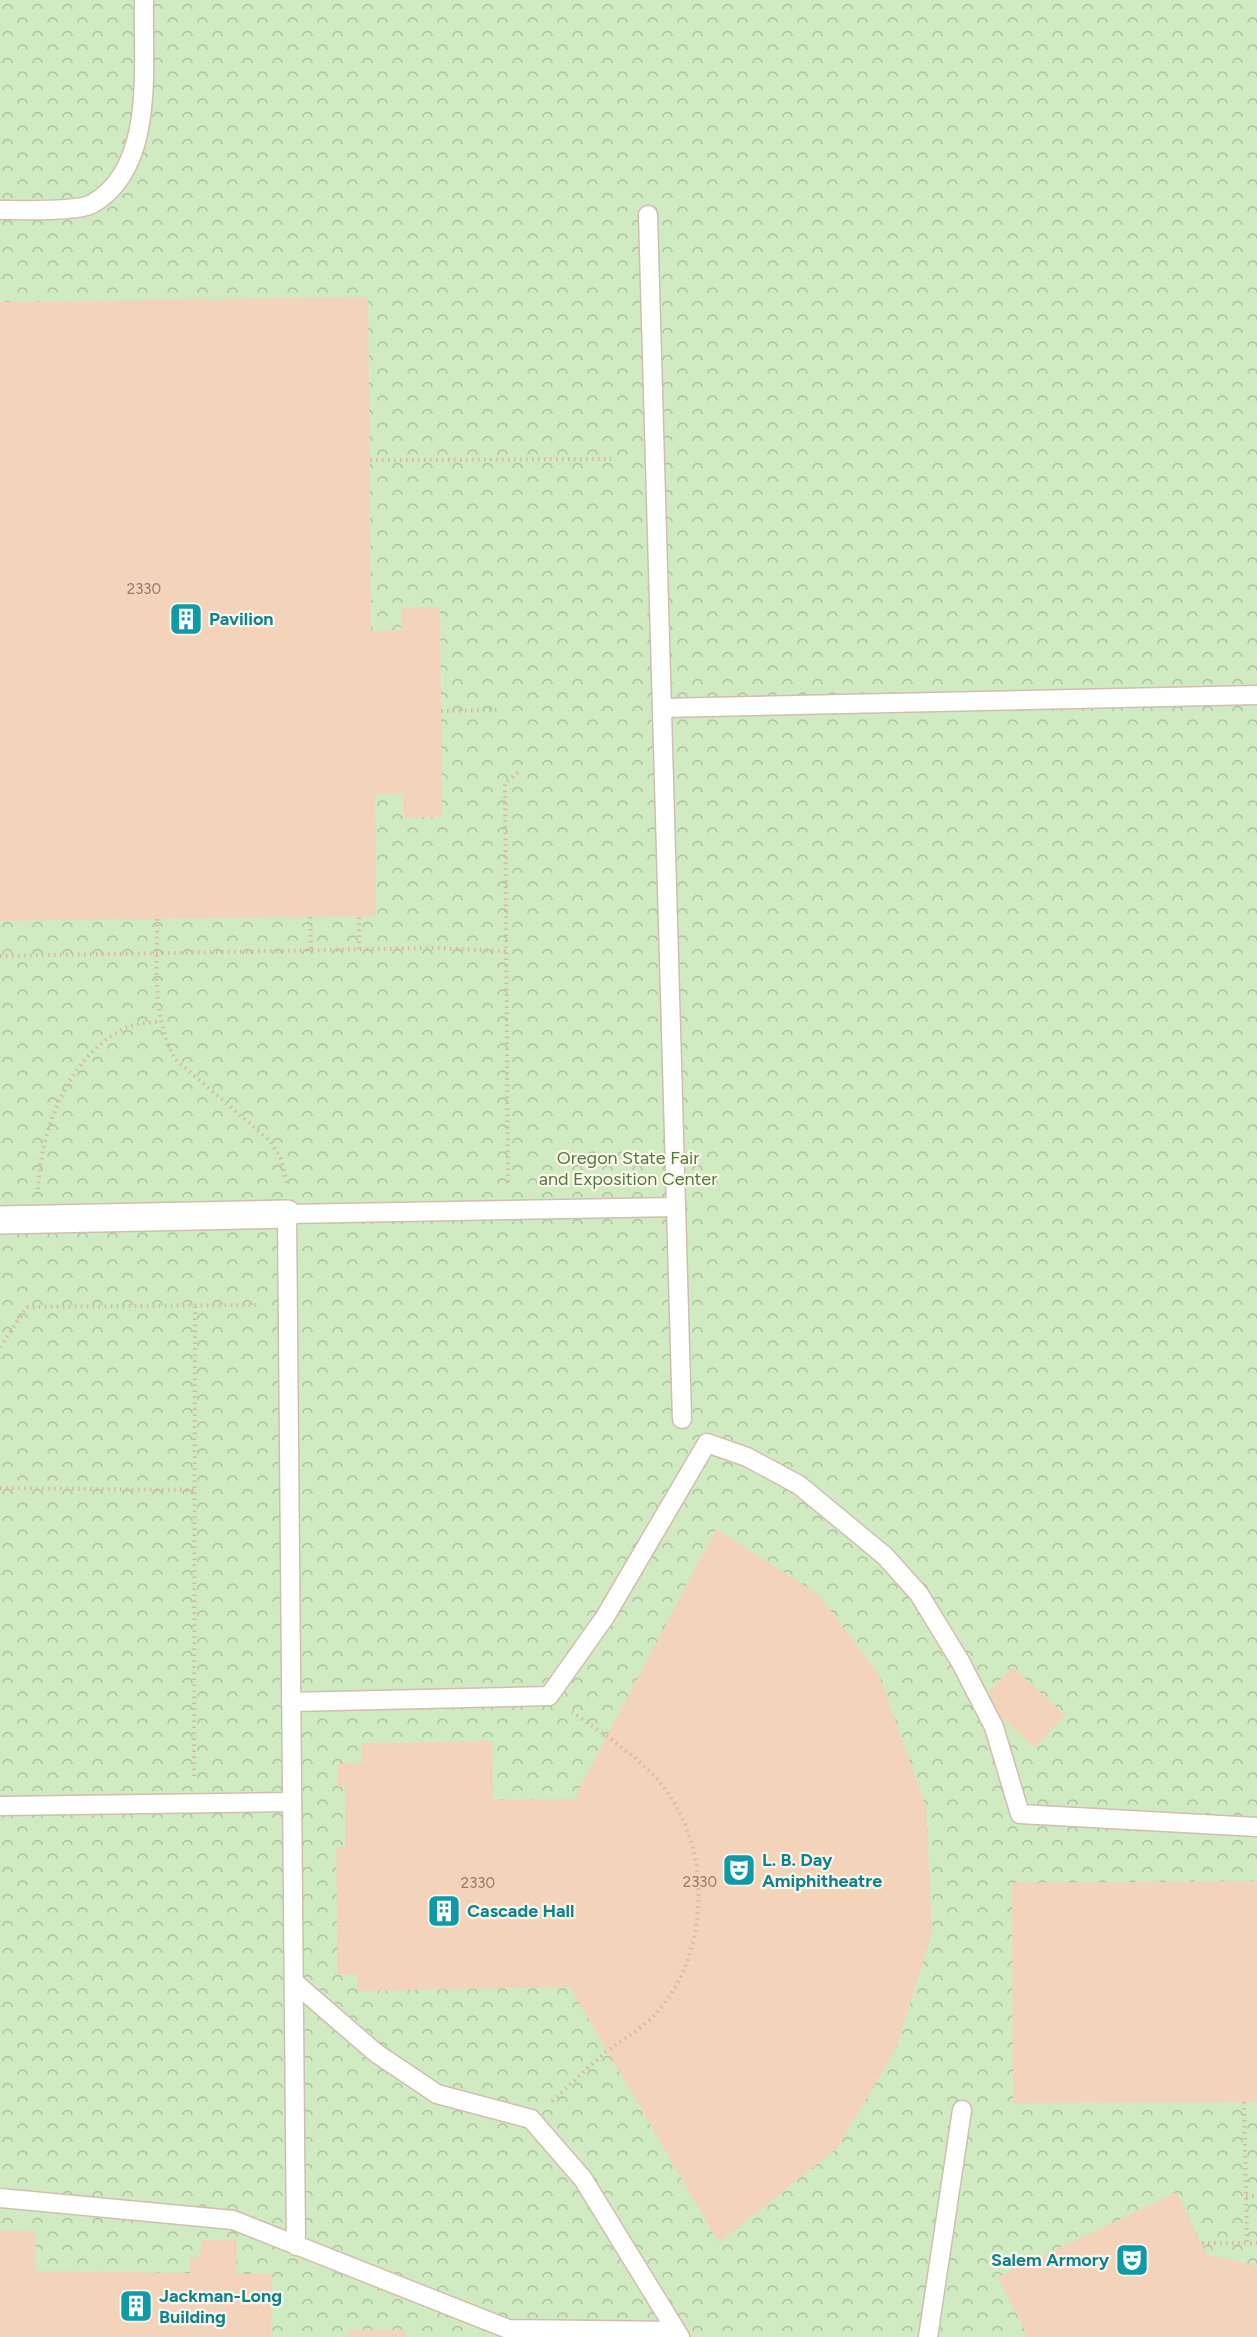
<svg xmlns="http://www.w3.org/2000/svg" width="1257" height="2337" font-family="Figtree,sans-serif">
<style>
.forest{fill:url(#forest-crowns)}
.building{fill:#f3d4bb}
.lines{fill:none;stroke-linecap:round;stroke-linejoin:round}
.service-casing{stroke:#d0bfad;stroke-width:21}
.pedestrian-casing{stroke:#d0bfad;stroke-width:30}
.path{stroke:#d8b89e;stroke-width:4;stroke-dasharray:1.5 4.5;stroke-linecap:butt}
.service{stroke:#fff;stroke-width:18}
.pedestrian{stroke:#fff;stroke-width:27}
.labels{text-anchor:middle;stroke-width:4.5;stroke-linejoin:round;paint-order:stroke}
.number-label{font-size:15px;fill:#957966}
.culture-label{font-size:18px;font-weight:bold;fill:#0d838f;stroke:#fff8ea;text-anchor:start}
.park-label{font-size:18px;fill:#4e7c41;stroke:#fff8ea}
</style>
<defs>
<pattern id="forest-crowns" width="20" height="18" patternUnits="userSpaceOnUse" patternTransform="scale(1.5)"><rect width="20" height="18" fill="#d0ebc2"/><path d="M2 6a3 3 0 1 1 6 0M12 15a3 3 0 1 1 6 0" fill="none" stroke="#adc1a0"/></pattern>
</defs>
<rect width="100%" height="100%" fill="#fdf4e4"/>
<rect class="forest" x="0" y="0" width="1257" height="2337"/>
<g class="building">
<polygon points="368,297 371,631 401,630 401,608 440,607 442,817 404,818 403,793 375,794 376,916 0,921 0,302"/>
<polygon points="716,1529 818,1594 879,1675 926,1807 932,1933 896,2049 837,2148 719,2243 570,1987 357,1991 357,1974 338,1975 336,1848 346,1847 345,1787 338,1787 338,1764 362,1763 362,1743 492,1741 493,1800 574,1799"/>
<polygon points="1012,1667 1065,1715 1035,1748 982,1700"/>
<polygon points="1257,1881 1257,2102 1013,2103 1012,1883"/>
<polygon points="1177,2192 1206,2254 1257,2266 1257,2337 1028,2337 998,2277"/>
<polygon points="0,2230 36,2231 35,2271 190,2273 190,2257 200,2257 201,2240 237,2240 236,2274 272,2274 271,2337 0,2337"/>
<polygon points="353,2330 406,2330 406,2337 346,2337"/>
</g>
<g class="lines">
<g class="service-casing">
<g id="service">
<path d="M 0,210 C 19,210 77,212 92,204 C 157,167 142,64 144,0"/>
<polyline points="648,215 682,1419"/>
<polyline points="662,708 1257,695"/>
<polyline points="291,1702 549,1696 605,1617 707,1443 747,1457 799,1485 885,1556 919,1594 961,1663 994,1727 1020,1814 1257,1827"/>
<polyline points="0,1806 292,1802"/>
<polyline points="294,1982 376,2053 437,2094 531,2119 583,2179 680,2337"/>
<polyline points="0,2198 233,2220 508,2329 675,2331"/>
<polyline points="296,2246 287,1214 676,1207"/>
<polyline points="928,2337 962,2110"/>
</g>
</g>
<g class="pedestrian-casing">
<polyline id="pedestrian" points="0,1220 287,1214"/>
</g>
<g class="path">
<polyline points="370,460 611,459"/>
<polyline points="441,711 498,710"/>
<polyline points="310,917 311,950"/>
<path d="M 157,919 C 157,964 152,1018 175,1059 L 270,1141 L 281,1159 L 287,1183"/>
<polyline points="359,949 359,916"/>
<polyline points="0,956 433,948 506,951"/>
<polyline points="508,1182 505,783 520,771"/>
<path d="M 38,1189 C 41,1129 68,1056 125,1028 C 135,1023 150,1023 161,1021"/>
<polyline points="0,1347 27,1307 260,1305"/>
<polyline points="0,1488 194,1490"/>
<polyline points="194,1776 195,1306"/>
<path d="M 552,2101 C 570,2085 587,2068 606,2052 C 624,2038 644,2028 659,2010 C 712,1949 712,1840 657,1779 C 634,1753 600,1732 572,1712"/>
<polyline points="1244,2102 1247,2243"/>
<polyline points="1246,2196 1257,2196"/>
<polyline points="1202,2243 1257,2243"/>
</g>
<use href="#service" class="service"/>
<use href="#pedestrian" class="pedestrian"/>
</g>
<defs>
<g id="building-square" transform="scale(1.725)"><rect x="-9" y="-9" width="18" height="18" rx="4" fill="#0f9aa8" stroke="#fff8ea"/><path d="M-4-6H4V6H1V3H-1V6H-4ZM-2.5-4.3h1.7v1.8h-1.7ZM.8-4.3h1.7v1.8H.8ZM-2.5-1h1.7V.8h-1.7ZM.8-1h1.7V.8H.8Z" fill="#fff"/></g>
<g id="theatre-square" transform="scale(1.725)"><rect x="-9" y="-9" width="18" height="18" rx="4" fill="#0f9aa8" stroke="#fff8ea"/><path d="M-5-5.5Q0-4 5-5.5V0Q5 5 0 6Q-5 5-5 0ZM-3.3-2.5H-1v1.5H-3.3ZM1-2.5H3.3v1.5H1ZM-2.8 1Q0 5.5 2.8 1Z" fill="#fff"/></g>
</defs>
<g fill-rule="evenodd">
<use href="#building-square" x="186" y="619"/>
<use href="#theatre-square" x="739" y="1870"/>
<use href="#building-square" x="444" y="1911"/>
<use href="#theatre-square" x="1132" y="2260"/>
<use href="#building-square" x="136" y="2306"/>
</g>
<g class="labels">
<g class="number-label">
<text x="144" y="594">2330</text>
<text x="700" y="1887">2330</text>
<text x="478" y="1888">2330</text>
</g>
<g class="culture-label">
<text x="209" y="625">Pavilion</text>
<text x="762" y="1866">L. B. Day<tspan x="762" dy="21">Amiphitheatre</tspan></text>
<text x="467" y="1917">Cascade Hall</text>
<text x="1109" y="2266" text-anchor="end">Salem Armory</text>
<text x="159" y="2302">Jackman-Long<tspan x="159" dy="21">Building</tspan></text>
</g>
<g class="park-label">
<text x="628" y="1164">Oregon State Fair<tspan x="628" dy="21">and Exposition Center</tspan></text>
</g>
</g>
</svg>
